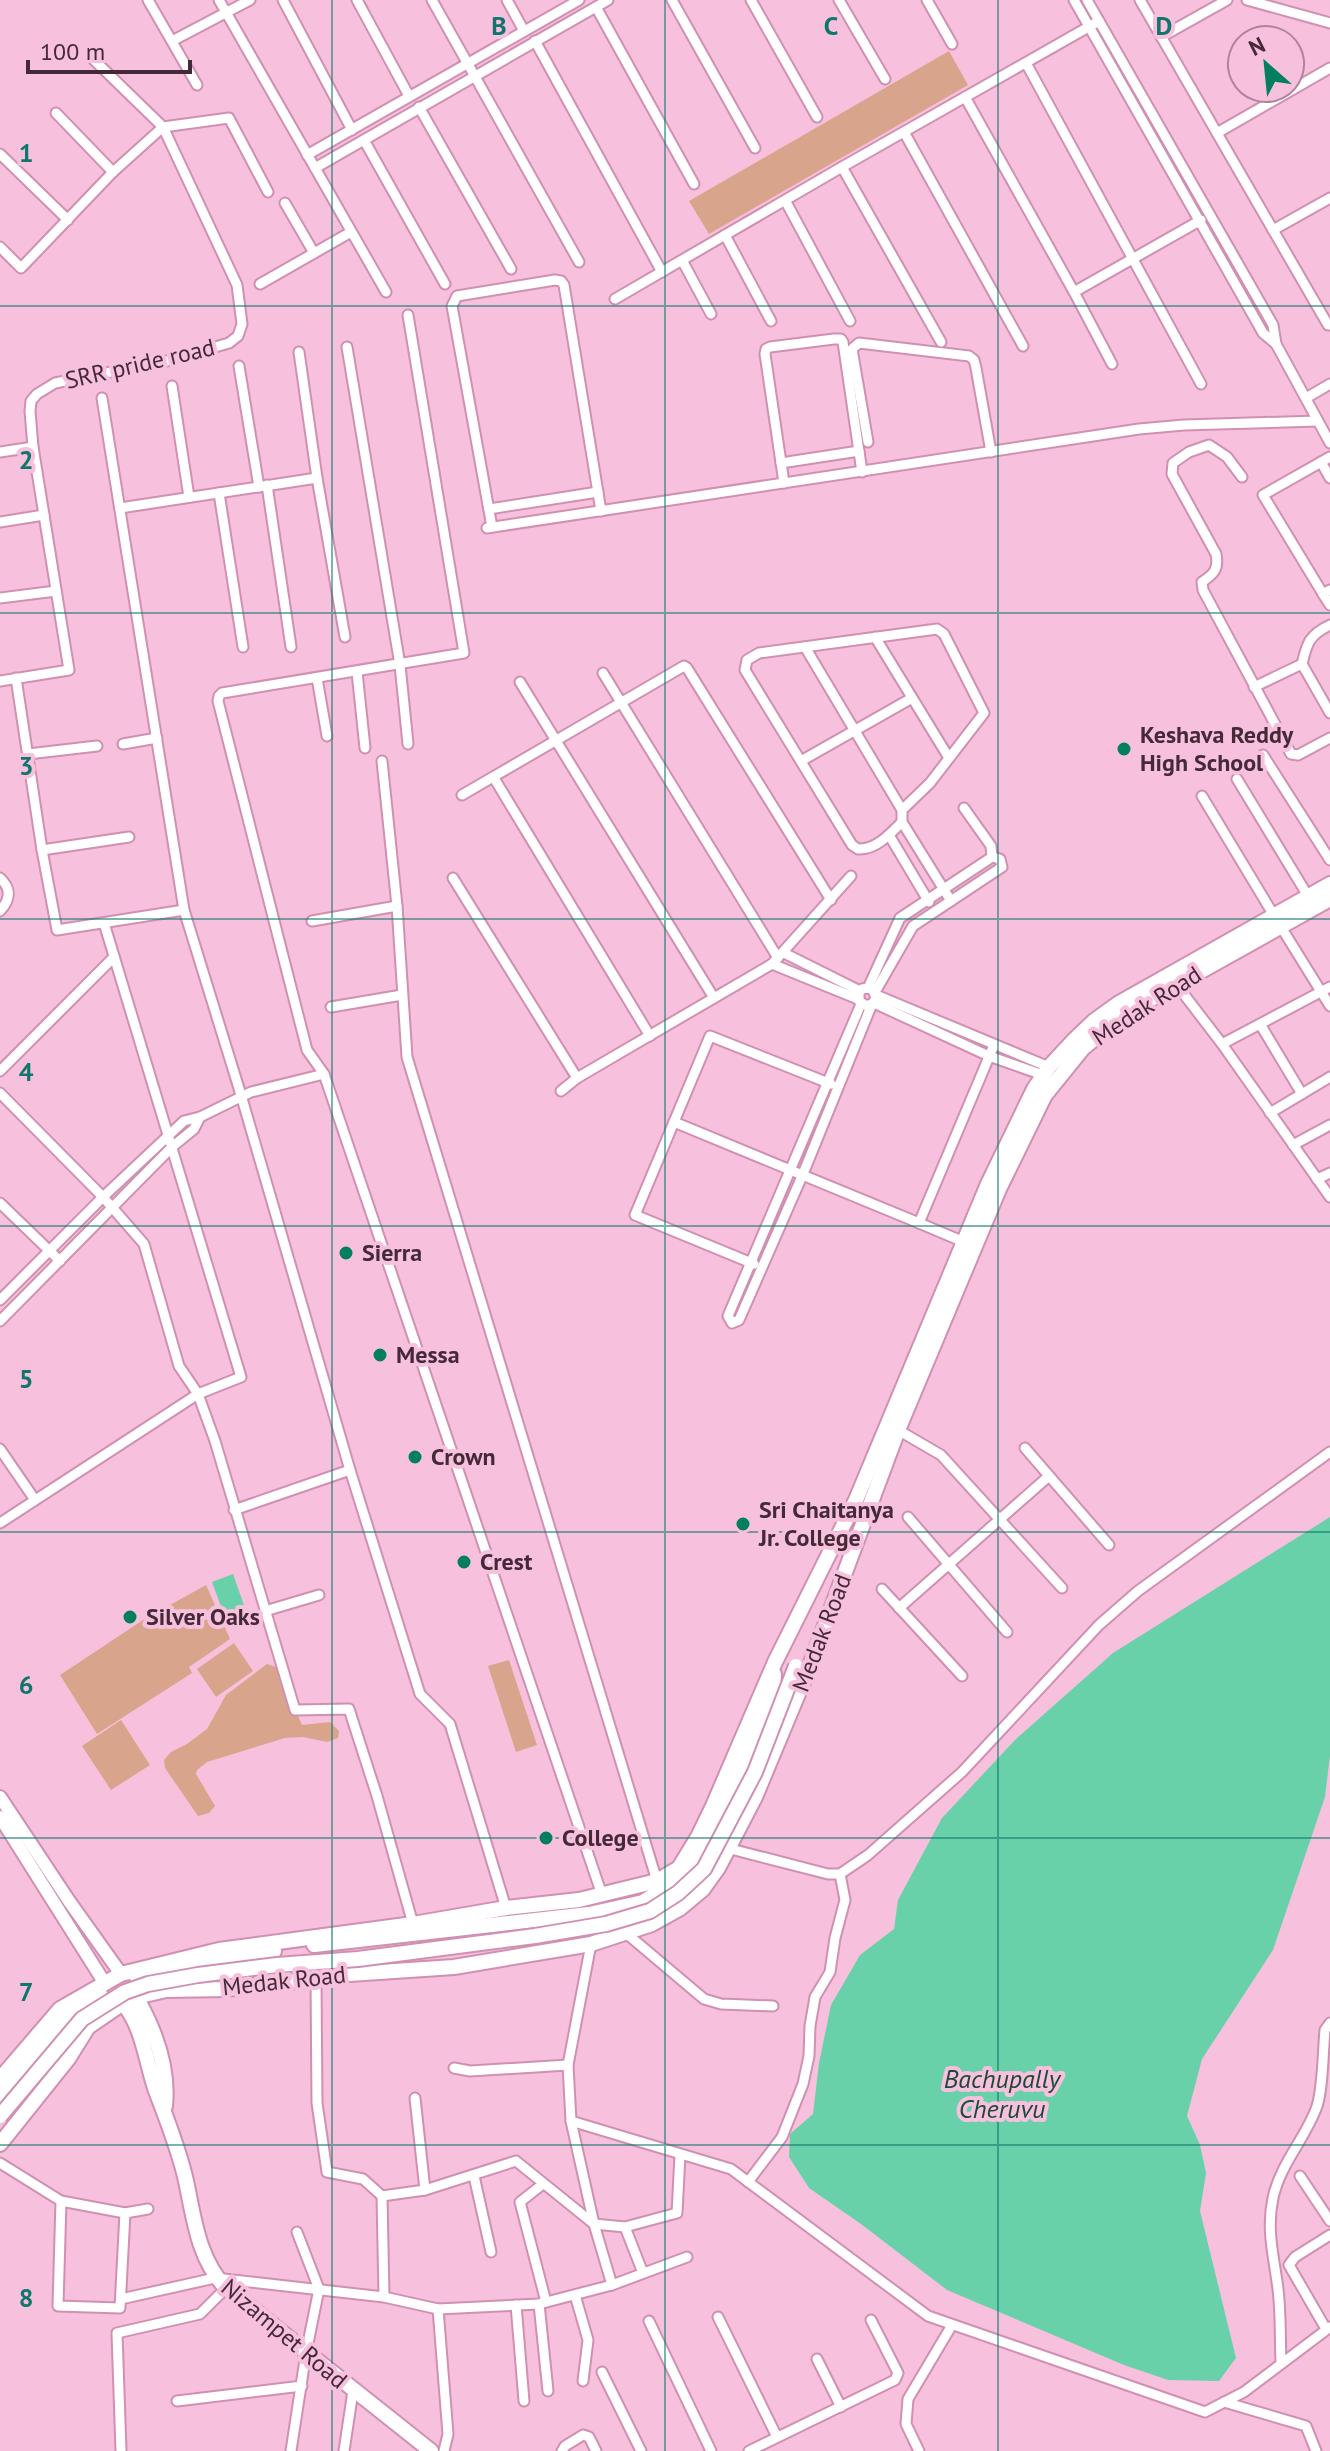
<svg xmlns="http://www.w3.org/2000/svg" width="1330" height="2451" font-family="'PT Sans',sans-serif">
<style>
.green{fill:#d8a58c}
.water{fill:#69d1aa}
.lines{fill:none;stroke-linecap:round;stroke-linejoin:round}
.street-casing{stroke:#d190b2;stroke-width:13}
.secondary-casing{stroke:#d190b2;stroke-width:16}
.primary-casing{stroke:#d190b2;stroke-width:18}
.street{stroke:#fff;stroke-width:9}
.secondary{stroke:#fff;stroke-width:12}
.primary{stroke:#fff;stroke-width:14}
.primary-bridge-casing{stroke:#d190b2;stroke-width:18;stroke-linecap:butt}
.primary-bridge{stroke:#fff;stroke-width:14}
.grid{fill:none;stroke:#0f766e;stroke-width:2;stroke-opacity:0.55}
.poi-dot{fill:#037f5e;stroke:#f7c0dc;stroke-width:3}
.labels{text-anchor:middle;stroke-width:8;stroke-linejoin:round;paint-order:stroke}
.street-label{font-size:24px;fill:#442a38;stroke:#f7c0dc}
.poi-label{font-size:24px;font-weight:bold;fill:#442a38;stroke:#f7c0dc;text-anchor:start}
.water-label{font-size:26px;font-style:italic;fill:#1c4938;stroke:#f7c0dc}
.grid-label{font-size:26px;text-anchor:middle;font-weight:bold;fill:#0f766e;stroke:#f7c0dc;stroke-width:8;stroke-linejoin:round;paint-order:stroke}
</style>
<rect width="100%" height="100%" fill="#f7c0dc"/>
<g class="green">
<polygon points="949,51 968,85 709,234 689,201"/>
<polygon points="206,1585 230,1639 189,1667 192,1673 97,1734 60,1675 143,1620"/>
<polygon points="234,1643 253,1671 216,1697 197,1669"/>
<polygon points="509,1660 537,1745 516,1752 488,1666"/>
<polygon points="267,1664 276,1667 302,1725 330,1722 339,1731 338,1738 327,1742 303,1737 285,1738 207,1762 197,1770 196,1774 215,1806 209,1813 198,1816 165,1768 164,1760 171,1752 187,1744 207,1729 226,1695"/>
<polygon points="121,1720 150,1765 111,1790 82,1746"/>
</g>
<g class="water">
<polygon points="1330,1517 1330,1755 1325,1797 1273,1950 1202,2059 1187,2116 1200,2145 1206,2173 1200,2211 1236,2358 1219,2381 1168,2380 1124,2365 947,2290 861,2224 809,2188 789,2157 790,2134 813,2114 819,2063 831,2005 860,1955 894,1929 898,1900 942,1818 1015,1740 1113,1653"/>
<polygon points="233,1574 246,1611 238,1614 241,1623 234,1626 231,1618 226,1620 212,1582"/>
</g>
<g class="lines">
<g class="street-casing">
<g id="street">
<polyline points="148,0 197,85"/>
<polyline points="219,0 386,292"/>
<polyline points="283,0 352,130"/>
<polyline points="357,0 409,96"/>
<polyline points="432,0 579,262"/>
<polyline points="507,0 524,31"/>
<polyline points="672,0 755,148"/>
<polyline points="751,0 817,117"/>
<polyline points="839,0 885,79"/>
<polyline points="927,0 952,44"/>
<polyline points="1074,0 1263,333 1276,344"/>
<polyline points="1087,0 1273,325 1276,344 1330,443"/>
<polyline points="1140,0 1328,325 1330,325"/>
<polyline points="1247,0 1330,23"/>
<polyline points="596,7 694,184"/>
<polyline points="1161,37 1227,0"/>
<polyline points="172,41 250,0"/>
<polyline points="535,41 662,272"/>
<polyline points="92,58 163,127 229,118 268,192"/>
<polyline points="1026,63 1201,384"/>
<polyline points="965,97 1074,292"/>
<polyline points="419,107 511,269"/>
<polyline points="56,113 113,172"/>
<polyline points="904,132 1023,346"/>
<polyline points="1217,133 1330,68"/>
<polyline points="364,140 445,284"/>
<polyline points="0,154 68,220"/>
<polyline points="307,155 579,0"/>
<polyline points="842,167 941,342"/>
<polyline points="315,168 608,0"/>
<polyline points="786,202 850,321"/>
<polyline points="285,203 314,253"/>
<polyline points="1273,230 1330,198"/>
<polyline points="725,235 771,321"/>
<polyline points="0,247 21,268 113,172 163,127 237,285 242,324 238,336 229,343 167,361 55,383 37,394 31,401 30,411 33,447 69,670 0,681"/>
<polyline points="683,262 711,314"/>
<polyline points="260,284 351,232"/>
<polyline points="615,299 842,167 1099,21"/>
<polyline points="408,315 464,653 222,693 219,696 218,701 307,1050 324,1074 602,1895"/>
<polyline points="347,347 400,665 408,744"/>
<polyline points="299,352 317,478 345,637"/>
<polyline points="1112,364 1074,292 1201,220"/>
<polyline points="239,366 259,487"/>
<polyline points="172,386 189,497"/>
<polyline points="102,398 184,910 241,1095 350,1470 420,1694 450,1724 506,1908"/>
<polyline points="1306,398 1330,384"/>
<polyline points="868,442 852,349 859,343 969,356 974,360 976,368 991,452"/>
<polyline points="0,452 33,447"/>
<polyline points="1330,457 1263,495 1323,594 1330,590"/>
<polyline points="1321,462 1330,478"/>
<polyline points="781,463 859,451"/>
<path d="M 1242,477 L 1227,457 L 1209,445 L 1189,452 L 1173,463 L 1172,474 L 1216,554 C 1219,569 1214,574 1202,582 L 1203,590 L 1291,754 L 1298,755 L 1330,738"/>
<polyline points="784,483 765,354 766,349 770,347 834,339 841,339 843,342 862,472"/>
<polyline points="267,485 291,647"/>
<polyline points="219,493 243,647"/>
<polyline points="120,508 317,478"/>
<polyline points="489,509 598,492"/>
<polyline points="0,522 44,515"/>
<polyline points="492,527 452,306 457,296 555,280 561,281 564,285 601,511"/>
<polyline points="487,528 1139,429 1184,425 1318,421"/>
<polyline points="1323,594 1330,605"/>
<polyline points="0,598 56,591"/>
<polyline points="875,637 949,758"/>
<polyline points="805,647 902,810"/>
<polyline points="1302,664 1330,713"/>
<polyline points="357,672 365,748"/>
<polyline points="603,673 778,958"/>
<polyline points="16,678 42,850 57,930 184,910"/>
<polyline points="317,678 327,736"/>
<polyline points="520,682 714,998"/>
<path d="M 1254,687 L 1302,664 C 1307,643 1309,635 1330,625"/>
<polyline points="123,744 157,738"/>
<polyline points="28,754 97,746"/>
<polyline points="1263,755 1330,860"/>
<polyline points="382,761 397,906 407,1057 657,1881"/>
<polyline points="801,761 912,698"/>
<polyline points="494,778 650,1036"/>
<polyline points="1237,779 1308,896"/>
<polyline points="462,795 684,666 687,668 831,900"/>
<polyline points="1202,796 1273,914"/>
<polyline points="964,808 991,846 992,857"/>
<path d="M 902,822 C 890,834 876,850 858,849 L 852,845 L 745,670 L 747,660 L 759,653 L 937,629 L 944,634 L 984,713 L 930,783 L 902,810 L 902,822 L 951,901"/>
<polyline points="889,835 929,902"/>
<polyline points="42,850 129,837"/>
<path d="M 0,878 C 12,889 10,900 0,911"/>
<polyline points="453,878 577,1078"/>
<polyline points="312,921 397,906"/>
<polyline points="1281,927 1330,1006"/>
<polyline points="784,953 860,991"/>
<polyline points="772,964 858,999"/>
<polyline points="1176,984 1222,1044 1330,1197"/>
<polyline points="868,988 873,990 876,998 873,1003 867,1006 859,1001 859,993 862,989 868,988 900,918 992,857"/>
<polyline points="875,992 913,926 1002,867 1000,859 992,857"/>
<polyline points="876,995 1049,1067"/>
<polyline points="874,1003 989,1056 1043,1075"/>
<polyline points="861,1004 728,1316 732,1323 739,1320 803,1174 872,1004"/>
<polyline points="331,1007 402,995"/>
<polyline points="1260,1024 1302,1094"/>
<polyline points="1222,1044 1330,987"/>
<polyline points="0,1071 114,957"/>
<polyline points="561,1091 577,1078 772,964 851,876"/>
<polyline points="0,1093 103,1197 144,1244 179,1366 198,1394 215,1441 295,1710 349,1709 377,1796 413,1924"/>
<polyline points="1270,1113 1330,1077"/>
<polyline points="674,1122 919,1223 994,1045"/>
<polyline points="1293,1145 1330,1125"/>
<polyline points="1317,1179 1330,1173"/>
<polyline points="0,1203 60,1261"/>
<polyline points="919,1223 964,1242"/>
<polyline points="754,1264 635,1215 710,1036 831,1084"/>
<polyline points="0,1300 103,1197 184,1121 200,1117 251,1092 324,1074"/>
<polyline points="0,1321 172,1147 194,1129 200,1117"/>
<polyline points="898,1430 941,1455 1062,1588"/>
<polyline points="1025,1448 1109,1545"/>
<polyline points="0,1449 35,1500"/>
<polyline points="234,1510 350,1470"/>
<polyline points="908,1517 1007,1632"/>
<polyline points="0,1523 198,1394 241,1377 104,923"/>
<polyline points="882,1589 962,1676"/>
<polyline points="899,1608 1049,1476"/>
<polyline points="265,1611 319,1595"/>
<polyline points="727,1848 828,1874 840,1874 868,1855 962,1772 1099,1625 1138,1591 1330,1452"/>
<polyline points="627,1934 704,1999 721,2004 773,2006"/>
<polyline points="591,1944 568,2065 571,2121 594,2224 612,2285"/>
<polyline points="316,1979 317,2103 327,2172 363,2179 382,2196 425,2190 516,2161 594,2224 625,2227 677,2213 680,2155"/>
<polyline points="454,2068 470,2071 568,2065"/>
<polyline points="415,2098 425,2190"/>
<polyline points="571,2121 731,2169 928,2316 1205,2412 1244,2392 1330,2327"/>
<polyline points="0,2163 61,2201 125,2213 148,2209"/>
<polyline points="474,2176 491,2252"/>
<polyline points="1300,2176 1330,2221"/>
<polyline points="748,2182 782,2137 803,2084 809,2056 810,2026 815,1997 830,1972 835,1938 845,1900 840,1874"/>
<polyline points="543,2184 520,2202 546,2302"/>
<polyline points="382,2196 384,2297"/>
<polyline points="61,2201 58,2306 120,2308 125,2213"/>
<polyline points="625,2227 643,2273"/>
<polyline points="575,2295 588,2340 583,2381"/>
<polyline points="121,2299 215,2278 384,2297 438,2309 539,2304 612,2285 687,2257"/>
<polyline points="539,2304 548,2391"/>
<polyline points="516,2305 524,2401"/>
<polyline points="438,2309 448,2434 444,2451"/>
<polyline points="718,2317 777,2437"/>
<polyline points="649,2321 711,2451"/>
<polyline points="1326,2329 1289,2265 1295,2257 1330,2235"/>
<polyline points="817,2359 841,2407"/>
<path d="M 1281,2363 C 1280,2339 1281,2314 1278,2289 C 1274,2257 1266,2230 1273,2198 C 1280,2165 1304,2140 1316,2109 C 1323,2092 1323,2050 1325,2030 L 1330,2023"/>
<polyline points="602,2372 641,2451"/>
<polyline points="177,2401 302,2386"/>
<polyline points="1224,2402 1306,2426 1316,2451"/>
<polyline points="121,2451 117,2333 200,2314 226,2288"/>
<polyline points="291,2451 306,2353 319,2289 297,2232"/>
<polyline points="344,2451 353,2391"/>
<polyline points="562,2451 565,2446 583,2435 589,2437 596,2451"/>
<polyline points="749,2451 895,2380 898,2373 871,2320"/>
<polyline points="919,2451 906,2424 908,2399 952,2325"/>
</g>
</g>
<g class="secondary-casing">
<g id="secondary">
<polyline points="0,1797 69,1901 121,1974"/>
<polyline points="0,1817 104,1982"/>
</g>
</g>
<g class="primary-casing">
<g id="primary">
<polyline points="314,1945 589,1914 643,1902 667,1887 693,1866 709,1843 773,1695 774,1674"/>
<polyline points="137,1978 274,1951"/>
<path d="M 136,1997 C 155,2030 169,2067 165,2106"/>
<path d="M 123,2003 C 143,2028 145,2057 155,2088 C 166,2118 179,2149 186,2181 C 194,2218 198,2259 226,2288 L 431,2451"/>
<polyline points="0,2079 60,2009 121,1974 219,1950 413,1924 506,1908 579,1900 657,1881 679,1868 698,1837 713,1806 775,1662 856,1500 988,1184 1034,1089 1049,1067 1074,1040 1094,1021 1119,1003 1330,884"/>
<polyline points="0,2096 72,2016 100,1994"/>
<polyline points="0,2144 68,2059 88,2027 123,2003 136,1997 166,1990 226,1989 316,1979 320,1976 454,1967 591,1944 652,1924 679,1909 703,1889 718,1868 755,1797 813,1658 898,1430 999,1189 1045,1095 1083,1048 1126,1013 1330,899"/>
</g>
</g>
<use href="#street" class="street"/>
<use href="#secondary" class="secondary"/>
<use href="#primary" class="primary"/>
<g class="primary-bridge-casing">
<polyline id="primary-bridge" points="0,2116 82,2019 125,1992 148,1984 198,1975 277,1965 358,1959 535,1936 606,1924 650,1911 678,1893 704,1869 755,1772 796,1666"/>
</g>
<use href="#primary-bridge" class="primary-bridge"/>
</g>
<path class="grid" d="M 332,0 L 332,2451M 665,0 L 665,2451M 998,0 L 998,2451M 0,306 L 1330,306M 0,613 L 1330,613M 0,919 L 1330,919M 0,1226 L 1330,1226M 0,1532 L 1330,1532M 0,1838 L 1330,1838M 0,2145 L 1330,2145"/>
<g class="poi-dot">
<circle cx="1124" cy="749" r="8"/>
<circle cx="346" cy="1253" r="8"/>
<circle cx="380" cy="1355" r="8"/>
<circle cx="415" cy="1457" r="8"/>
<circle cx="743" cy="1524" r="8"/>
<circle cx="464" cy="1562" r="8"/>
<circle cx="130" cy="1617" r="8"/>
<circle cx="546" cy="1838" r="8"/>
</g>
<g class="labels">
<g class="street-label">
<text transform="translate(140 364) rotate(-13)" y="8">SRR pride road</text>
<text transform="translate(1147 1006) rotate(-33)" y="8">Medak Road</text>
<text transform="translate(822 1633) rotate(-69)" y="8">Medak Road</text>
<text transform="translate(284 1981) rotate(-6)" y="8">Medak Road</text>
<text transform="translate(284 2334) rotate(40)" y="8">Nizampet Road</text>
</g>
<g class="poi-label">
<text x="1140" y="743">Keshava Reddy<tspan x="1140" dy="28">High School</tspan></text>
<text x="362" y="1261">Sierra</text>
<text x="396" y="1363">Messa</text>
<text x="431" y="1465">Crown</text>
<text x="759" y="1518">Sri Chaitanya<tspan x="759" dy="28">Jr. College</tspan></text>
<text x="480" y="1570">Crest</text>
<text x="146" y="1625">Silver Oaks</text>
<text x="562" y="1846">College</text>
</g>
<g class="water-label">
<text x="1002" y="2088">Bachupally<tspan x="1002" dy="30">Cheruvu</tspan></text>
</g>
</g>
<g class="grid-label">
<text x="499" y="35">B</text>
<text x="831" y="35">C</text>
<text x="1164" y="35">D</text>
<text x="26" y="162">1</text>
<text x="26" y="469">2</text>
<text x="26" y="775">3</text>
<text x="26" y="1081">4</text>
<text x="26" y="1388">5</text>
<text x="26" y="1694">6</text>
<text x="26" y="2001">7</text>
<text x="26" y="2307">8</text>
</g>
<g transform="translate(1266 64) rotate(333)"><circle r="38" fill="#f7c0dc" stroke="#af849a" stroke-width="2"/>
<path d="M0-6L14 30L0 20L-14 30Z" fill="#037f5e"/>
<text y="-12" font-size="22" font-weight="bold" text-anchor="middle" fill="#442a38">N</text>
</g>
<path d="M28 60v12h162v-12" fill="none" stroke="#442a38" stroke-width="4"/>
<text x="40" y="60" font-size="24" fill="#442a38" stroke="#f7c0dc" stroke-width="6" paint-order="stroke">100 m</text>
</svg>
